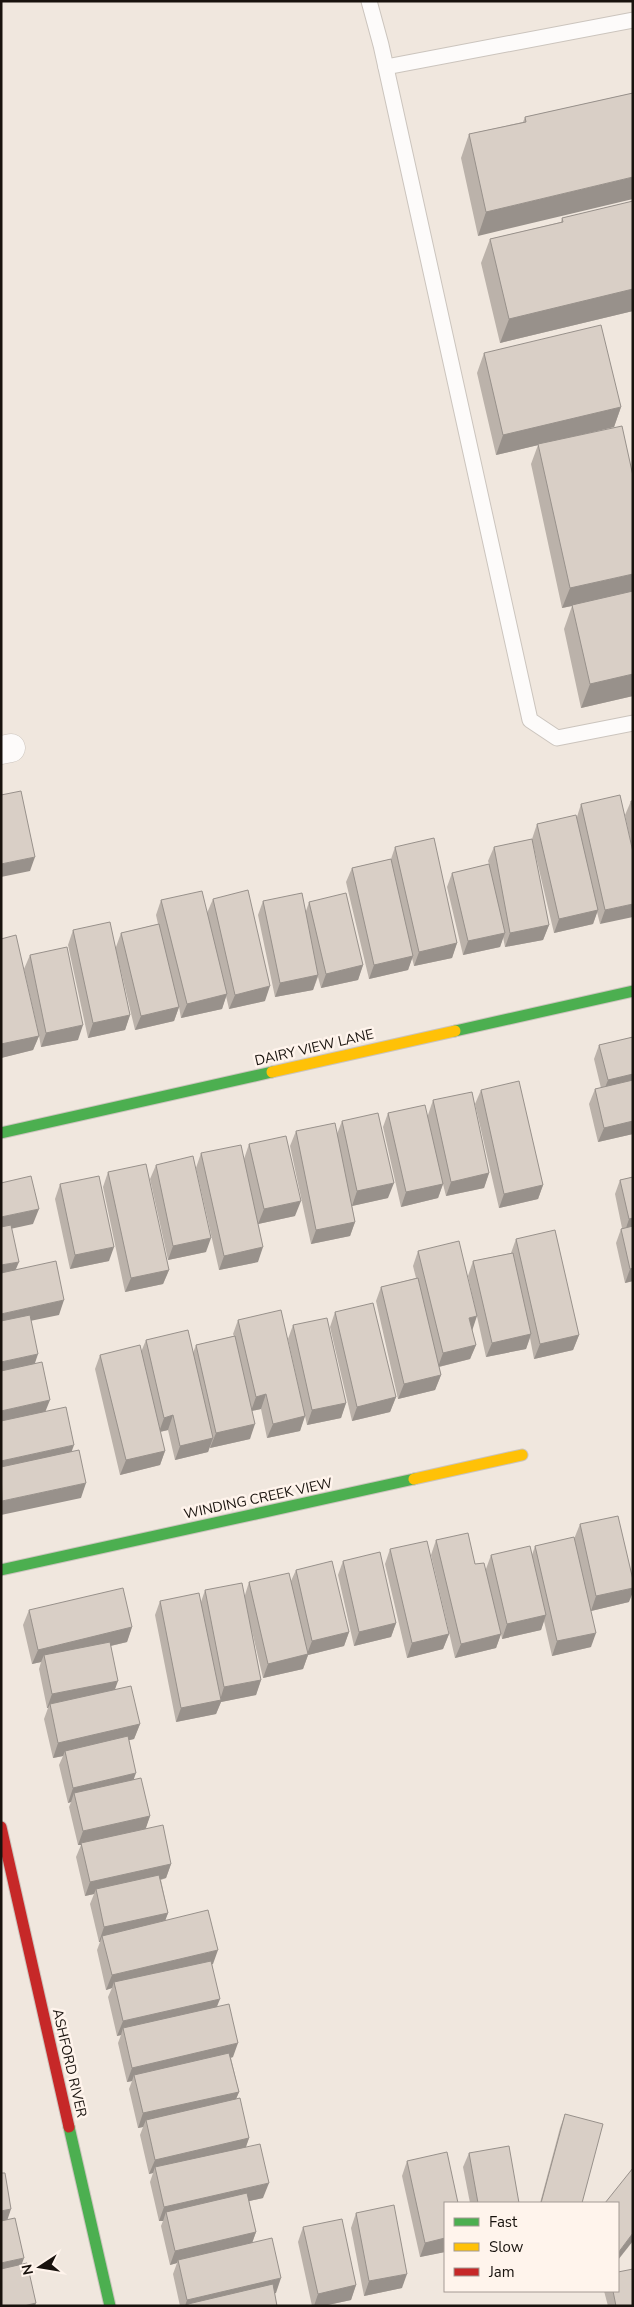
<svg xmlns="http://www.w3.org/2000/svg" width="634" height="2307" font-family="'Nunito Sans',sans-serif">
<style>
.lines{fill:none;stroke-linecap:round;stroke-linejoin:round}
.lane-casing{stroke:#cbc4bd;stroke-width:17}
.street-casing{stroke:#cbc4bd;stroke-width:29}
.fast-casing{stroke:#cbc4bd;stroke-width:13}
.slow-casing{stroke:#cbc4bd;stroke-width:13}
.jam-casing{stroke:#cbc4bd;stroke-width:13}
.lane{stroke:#fdfbfa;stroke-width:15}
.street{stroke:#fdfbfa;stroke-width:28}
.fast{stroke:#4caf50;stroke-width:11}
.slow{stroke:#ffc107;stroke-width:11}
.jam{stroke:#c62828;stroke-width:11}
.wall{fill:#bbb2aa}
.shaded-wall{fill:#98918b}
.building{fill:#d9cfc6;stroke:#98918b}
.labels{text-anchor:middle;stroke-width:5;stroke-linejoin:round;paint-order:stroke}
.street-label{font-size:14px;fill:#18120d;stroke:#fff4ec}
</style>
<rect width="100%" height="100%" fill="#f0e7de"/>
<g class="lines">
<g class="lane-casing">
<g id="lane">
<polyline points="369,1 381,45 530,720 557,738 633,723"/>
<polyline points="386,67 633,20"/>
</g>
</g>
<g class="street-casing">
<polyline id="street" points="1,750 11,748"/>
</g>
<g class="fast-casing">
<g id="fast">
<polyline points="455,1031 633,991"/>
<polyline points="1,1133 272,1072"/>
<polyline points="1,1570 414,1479"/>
<polyline points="69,2127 110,2306"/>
</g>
</g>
<g class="slow-casing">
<g id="slow">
<polyline points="272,1072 455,1031"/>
<polyline points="414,1479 522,1455"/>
</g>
</g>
<g class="jam-casing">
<polyline id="jam" points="1,1827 69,2127"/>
</g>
<use href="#lane" class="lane"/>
<use href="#street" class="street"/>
<use href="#fast" class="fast"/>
<use href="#slow" class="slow"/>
<use href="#jam" class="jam"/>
</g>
<g class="wall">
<polygon points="633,93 478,236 461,158 469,134 523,122 525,117"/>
<polygon points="633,201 633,311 500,343 481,263 490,239 561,222 562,218"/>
<polygon points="484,353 621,407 614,427 557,440 633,696 581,708 564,629 572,606 562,608 531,464 538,445 496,455 477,373"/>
<polygon points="631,801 633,801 633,852 625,815"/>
<polygon points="581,804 633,852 600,924 597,912 593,924 554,933 532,840 549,925 543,940 505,947 503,937 500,947 463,955 447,887 452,873 489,864 488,861 494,847 532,839 537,824 577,817"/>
<polygon points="395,847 457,943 452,958 414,966 412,958 408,970 369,979 346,882 352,868 391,859"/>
<polygon points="213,899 265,1001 229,1009 226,996 222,1009 181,1018 179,1007 174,1021 135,1030 116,950 130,1015 125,1030 88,1038 68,945 73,930 116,947 121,933 158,924 156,915 161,900 207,913"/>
<polygon points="263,901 306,911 309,902 363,965 358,980 321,988 318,977 313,990 275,997 258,915"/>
<polygon points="1,939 38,1031 24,969 30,955 78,1040 41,1047 39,1036 33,1050 1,1058"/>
<polygon points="633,1037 633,1134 598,1142 589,1104 595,1089 601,1088 594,1059 599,1045"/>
<polygon points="481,1090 543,1185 538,1199 499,1208 475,1104"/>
<polygon points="433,1100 489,1173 484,1188 446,1196 443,1184 438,1198 401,1207 383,1127 388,1113 428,1115"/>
<polygon points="342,1121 388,1198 352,1206 355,1222 350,1236 311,1244 290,1146 296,1131 337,1134"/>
<polygon points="249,1144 295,1216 258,1224 258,1262 219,1270 196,1168 201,1153 244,1159"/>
<polygon points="156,1165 206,1252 168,1260 150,1179"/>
<polygon points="108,1172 169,1270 163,1284 125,1292 103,1187"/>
<polygon points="633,1177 633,1281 625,1283 616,1243 621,1229 622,1228 615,1194 620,1180"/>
<polygon points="60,1184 109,1261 70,1269 55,1199"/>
<polygon points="516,1239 579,1335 573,1350 534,1359 530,1338 526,1349 486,1357 468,1276 473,1261 511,1253"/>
<polygon points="418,1251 472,1330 476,1345 470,1359 439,1367 441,1375 435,1390 398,1399 376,1301 381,1287 416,1278 413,1266"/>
<polygon points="335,1312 396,1397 390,1412 352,1421 330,1327"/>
<polygon points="238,1320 300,1394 288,1339 293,1325 346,1403 341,1418 307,1425 305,1416 300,1431 267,1438 261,1409 252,1411 250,1439 210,1448 210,1446 208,1452 175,1460 168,1430 160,1432 165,1451 160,1465 120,1475 95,1369 100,1355 141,1352 146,1340 193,1353 196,1345 234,1336 233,1334"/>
<polygon points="580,1524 629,1602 591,1611 591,1647 552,1656 544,1621 541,1630 502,1639 501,1634 496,1648 455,1658 431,1555 436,1540 475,1564 486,1569 491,1555 532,1555 535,1546 574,1539"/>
<polygon points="390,1549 449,1634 443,1649 407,1658 385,1564"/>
<polygon points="343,1561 396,1623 391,1637 354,1646 338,1575"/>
<polygon points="296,1570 349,1632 344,1646 308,1655 303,1669 263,1678 251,1627 261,1680 256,1695 221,1702 216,1714 176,1722 155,1615 160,1601 201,1602 205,1590 245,1595 249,1582 291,1581"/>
<polygon points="29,1610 132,1627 127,1642 111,1646 115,1689 140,1724 134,1739 129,1740 134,1780 150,1816 145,1829 171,1864 166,1878 161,1880 168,1913 165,1920 213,1964 212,1964 217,2007 233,2057 231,2058 239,2092 236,2099 249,2138 246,2147 263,2198 249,2201 256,2232 252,2243 276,2293 274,2293 277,2306 180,2306 173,2274 177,2263 170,2265 161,2226 163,2221 159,2221 150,2182 153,2173 149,2174 140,2135 143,2127 138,2128 129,2089 132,2081 127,2082 118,2043 121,2035 117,2036 108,1997 112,1988 106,1990 97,1950 100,1942 99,1942 90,1904 94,1894 85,1896 76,1857 81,1845 78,1845 69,1807 71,1802 68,1803 59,1765 63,1756 53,1758 44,1719 48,1708 47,1708 39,1669 41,1662 32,1664 23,1625"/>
<polygon points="565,2114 582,2203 540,2203 560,2128"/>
<polygon points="469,2153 519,2203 470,2203 463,2167"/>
<polygon points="407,2161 445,2203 445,2252 420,2257 402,2176"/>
<polygon points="356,2213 402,2288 364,2296 351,2228"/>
<polygon points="303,2227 356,2285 351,2300 323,2306 312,2306 298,2242"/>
<polygon points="604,2291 618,2291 633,2306 608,2306"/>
</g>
<g class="shaded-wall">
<polygon points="633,177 633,199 478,236 486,212"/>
<polygon points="633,289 633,311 500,343 509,319"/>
<polygon points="621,407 614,427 496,455 503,435"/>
<polygon points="633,574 633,593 562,608 570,588"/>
<polygon points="633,674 633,696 581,708 590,684"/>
<polygon points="35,857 30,871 1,877 1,864"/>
<polygon points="633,904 633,917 600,924 605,910"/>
<polygon points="598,910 593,924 554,933 559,919"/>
<polygon points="549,925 543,940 505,947 510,933"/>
<polygon points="505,933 500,947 463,955 468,941"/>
<polygon points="457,943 452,958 414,966 419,952"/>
<polygon points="413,956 408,970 369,979 374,965"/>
<polygon points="363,965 358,980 321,988 326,974"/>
<polygon points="318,975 313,990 275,997 280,983"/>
<polygon points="270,986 265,1001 229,1009 235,995"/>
<polygon points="227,994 222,1009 181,1018 187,1004"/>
<polygon points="179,1007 174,1021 135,1030 141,1016"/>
<polygon points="130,1015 125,1030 88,1038 93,1023"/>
<polygon points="83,1025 78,1040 41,1047 46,1033"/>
<polygon points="39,1036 33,1050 1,1058 1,1044"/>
<polygon points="633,1074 633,1088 602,1095 608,1080"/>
<polygon points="633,1121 633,1134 598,1142 604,1128"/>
<polygon points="489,1173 484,1188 446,1196 451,1182"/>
<polygon points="394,1183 388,1198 352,1206 357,1191"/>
<polygon points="443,1184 438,1198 401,1207 406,1192"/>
<polygon points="543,1185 538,1199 499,1208 504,1194"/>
<polygon points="301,1201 295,1216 258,1224 264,1209"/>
<polygon points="39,1209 33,1224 1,1231 1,1217"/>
<polygon points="633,1218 633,1232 624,1234 629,1219"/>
<polygon points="355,1222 350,1236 311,1244 316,1230"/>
<polygon points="211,1238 206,1252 168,1260 173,1246"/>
<polygon points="114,1247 109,1261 70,1269 75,1255"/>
<polygon points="263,1247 258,1262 219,1270 224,1256"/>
<polygon points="19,1262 13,1276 1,1279 1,1265"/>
<polygon points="633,1268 633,1281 625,1283 630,1269"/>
<polygon points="169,1270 163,1284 125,1292 131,1278"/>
<polygon points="64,1300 59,1315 1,1327 1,1314"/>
<polygon points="477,1316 472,1331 469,1318"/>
<polygon points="531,1334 526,1349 486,1357 492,1343"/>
<polygon points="579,1335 573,1350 534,1359 540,1344"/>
<polygon points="476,1345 470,1359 438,1367 443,1353"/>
<polygon points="38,1354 33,1369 1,1376 1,1362"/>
<polygon points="441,1375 435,1390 398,1399 404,1384"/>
<polygon points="266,1394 261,1409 251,1411 256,1397"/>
<polygon points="396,1397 390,1412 352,1421 357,1407"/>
<polygon points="50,1400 44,1415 1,1424 1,1411"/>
<polygon points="346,1403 341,1418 307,1425 312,1410"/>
<polygon points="173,1415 168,1430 159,1432 164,1418"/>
<polygon points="305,1416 300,1431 267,1438 273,1424"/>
<polygon points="255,1424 250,1439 210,1448 216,1433"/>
<polygon points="213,1438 208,1452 175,1460 180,1446"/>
<polygon points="74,1445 69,1459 1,1474 1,1461"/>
<polygon points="165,1451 160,1465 120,1475 126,1460"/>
<polygon points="86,1483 81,1498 1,1515 2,1501"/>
<polygon points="633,1588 633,1592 629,1602 591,1611 596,1596"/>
<polygon points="546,1615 541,1630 502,1639 507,1624"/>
<polygon points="396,1623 391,1637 354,1646 359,1632"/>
<polygon points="132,1627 127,1642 45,1661 44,1655 41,1662 32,1664 38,1650"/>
<polygon points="349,1632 344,1646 308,1655 303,1669 263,1678 268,1664 307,1654 312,1641"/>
<polygon points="596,1633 591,1647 552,1656 557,1641"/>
<polygon points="449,1634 443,1649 407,1658 412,1643"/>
<polygon points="501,1634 496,1648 455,1658 461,1644"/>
<polygon points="261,1680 256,1695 221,1702 216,1714 176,1722 181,1708 220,1700 224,1687"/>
<polygon points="118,1681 113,1695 50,1704 48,1708 47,1708 52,1694"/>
<polygon points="140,1724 134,1739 65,1755 65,1751 63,1756 53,1758 58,1743"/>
<polygon points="136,1773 131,1787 74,1793 71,1802 68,1803 73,1788"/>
<polygon points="150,1816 145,1831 81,1843 81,1845 78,1845 83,1831"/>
<polygon points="171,1864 166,1878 97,1894 96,1889 94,1894 85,1896 90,1882"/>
<polygon points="168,1913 163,1927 102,1936 100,1942 99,1942 104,1927"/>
<polygon points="218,1950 213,1964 115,1988 114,1982 112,1988 106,1990 112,1975"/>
<polygon points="220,1999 214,2014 123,2028 121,2035 117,2036 123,2021"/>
<polygon points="238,2043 233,2057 136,2080 134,2075 132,2081 127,2082 132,2068"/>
<polygon points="239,2092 233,2106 146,2120 143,2127 138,2128 143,2113"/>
<polygon points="249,2138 244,2152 155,2167 153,2173 149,2174 155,2160"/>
<polygon points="269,2183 263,2198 168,2220 166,2212 163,2221 159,2221 164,2207"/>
<polygon points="11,2209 6,2224 1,2224 1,2211"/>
<polygon points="256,2232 251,2246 178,2260 177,2263 170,2265 175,2251"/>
<polygon points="633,2233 633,2241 618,2260 618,2253"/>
<polygon points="445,2238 445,2252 420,2257 425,2243"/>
<polygon points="24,2258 19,2272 1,2276 1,2263"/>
<polygon points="407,2274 402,2288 364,2296 369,2281"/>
<polygon points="281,2278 276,2293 219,2306 188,2304 187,2306 185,2306 187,2300"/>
<polygon points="356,2285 351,2300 323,2306 314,2306 318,2294"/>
<polygon points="36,2303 35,2306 24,2306"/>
</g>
<g class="building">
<polygon points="633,93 633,177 486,212 469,134 526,122 525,117"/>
<polygon points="633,201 633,289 509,319 490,239 563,222 562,218"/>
<polygon points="601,325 621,407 503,435 484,353"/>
<polygon points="622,426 633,476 633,574 570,588 538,444"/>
<polygon points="633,591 633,674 590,684 572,605"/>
<polygon points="21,791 35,857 1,864 1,795"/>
<polygon points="620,795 633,852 633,904 605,910 581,804"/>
<polygon points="631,801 633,801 633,812"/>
<polygon points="576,815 598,910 559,919 537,824"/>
<polygon points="434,838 457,943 419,952 395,847"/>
<polygon points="532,839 549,925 510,933 494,847"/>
<polygon points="391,859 413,956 374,965 352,868"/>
<polygon points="489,864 505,933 468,941 452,873"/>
<polygon points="248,890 270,986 235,995 213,899"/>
<polygon points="202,891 227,994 187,1004 161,900"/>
<polygon points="302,893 318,975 280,983 263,901"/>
<polygon points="346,893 363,965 326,974 309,902"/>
<polygon points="110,922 130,1015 93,1023 73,930"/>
<polygon points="159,924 179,1007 141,1016 121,933"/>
<polygon points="16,935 39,1036 1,1044 1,939"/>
<polygon points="67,947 83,1025 46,1033 30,955"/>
<polygon points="633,1037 633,1074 608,1080 599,1045"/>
<polygon points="633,1080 633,1121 604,1128 595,1089"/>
<polygon points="519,1081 543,1185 504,1194 481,1090"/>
<polygon points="472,1092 489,1173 451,1182 433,1100"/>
<polygon points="425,1105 443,1184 406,1192 388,1113"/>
<polygon points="378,1113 394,1183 357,1191 342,1121"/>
<polygon points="335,1123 355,1222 316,1230 296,1131"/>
<polygon points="286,1136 301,1201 264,1209 249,1144"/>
<polygon points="241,1145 263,1247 224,1256 201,1153"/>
<polygon points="193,1156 211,1238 173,1246 156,1165"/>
<polygon points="146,1164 169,1270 131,1278 108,1172"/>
<polygon points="31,1176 39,1209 1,1217 1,1183"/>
<polygon points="99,1176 114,1247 75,1255 60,1184"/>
<polygon points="633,1177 633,1218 629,1219 620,1180"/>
<polygon points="11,1225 19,1262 1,1265 1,1227"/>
<polygon points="633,1226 633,1268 630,1269 621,1229"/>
<polygon points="555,1230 579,1335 540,1344 516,1239"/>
<polygon points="459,1241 477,1316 469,1318 476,1345 443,1353 418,1251"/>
<polygon points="513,1253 531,1334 492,1343 473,1261"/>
<polygon points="56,1261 64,1300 1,1314 1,1273"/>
<polygon points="418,1278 441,1375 404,1384 381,1287"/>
<polygon points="373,1303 396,1397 357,1407 335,1312"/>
<polygon points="281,1310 305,1416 273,1424 266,1394 256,1397 238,1320"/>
<polygon points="30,1315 38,1354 1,1362 1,1321"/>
<polygon points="327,1318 346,1403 312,1410 293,1325"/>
<polygon points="188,1330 213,1438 180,1446 173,1415 164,1418 146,1340"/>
<polygon points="235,1336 255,1424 216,1433 196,1345"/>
<polygon points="140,1345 165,1451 126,1460 100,1355"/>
<polygon points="42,1362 50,1400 1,1411 1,1371"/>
<polygon points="66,1407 74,1445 1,1461 1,1421"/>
<polygon points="79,1450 86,1483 2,1501 1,1467"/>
<polygon points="618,1516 633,1580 633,1588 596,1596 580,1524"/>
<polygon points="468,1533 475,1564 484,1563 501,1634 461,1644 436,1540"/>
<polygon points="574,1537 596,1633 557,1641 535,1546"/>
<polygon points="427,1541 449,1634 412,1643 390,1549"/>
<polygon points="530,1546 546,1615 507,1624 491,1555"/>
<polygon points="380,1552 396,1623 359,1632 343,1561"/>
<polygon points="332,1561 349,1632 312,1641 296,1570"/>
<polygon points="289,1573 308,1654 268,1664 249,1582"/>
<polygon points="242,1583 261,1680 224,1687 205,1590"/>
<polygon points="123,1588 132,1627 38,1650 29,1610"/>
<polygon points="199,1593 221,1700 181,1708 160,1601"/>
<polygon points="110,1642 118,1681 52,1694 44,1655"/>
<polygon points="131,1686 140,1724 58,1743 50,1704"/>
<polygon points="128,1736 136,1773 73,1788 65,1751"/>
<polygon points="141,1778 150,1816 83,1831 74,1793"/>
<polygon points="163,1825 171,1864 90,1882 81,1843"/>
<polygon points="159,1875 168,1913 104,1927 96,1889"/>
<polygon points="208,1910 218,1950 112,1975 102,1936"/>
<polygon points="211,1961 220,1999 123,2021 114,1982"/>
<polygon points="229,2004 238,2043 132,2068 123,2028"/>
<polygon points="229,2053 239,2092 143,2113 134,2075"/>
<polygon points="240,2098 249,2138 155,2160 146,2120"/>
<polygon points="565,2114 603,2124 582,2203 541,2203"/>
<polygon points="260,2144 269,2183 164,2207 155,2167"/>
<polygon points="509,2146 519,2203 478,2203 469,2153"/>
<polygon points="447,2152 458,2203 445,2203 445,2238 425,2243 407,2161"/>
<polygon points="633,2168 633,2233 618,2253 618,2203 605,2203"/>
<polygon points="1,2173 5,2173 11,2209 1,2211"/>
<polygon points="247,2193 256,2232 175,2251 166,2212"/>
<polygon points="394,2205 407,2274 369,2281 356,2213"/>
<polygon points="15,2218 24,2258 1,2263 1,2221"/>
<polygon points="342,2219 356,2285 318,2294 303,2227"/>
<polygon points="272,2238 281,2278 187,2300 178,2260"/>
<polygon points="27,2263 36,2303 24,2306 1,2306 1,2269"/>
<polygon points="633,2269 633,2306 616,2306 613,2291 618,2291 618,2272"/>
<polygon points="273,2284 277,2306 188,2306 188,2304"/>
</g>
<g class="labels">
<g class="street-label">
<text transform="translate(314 1047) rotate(-13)" y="5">DAIRY VIEW LANE</text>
<text transform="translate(258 1498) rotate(-12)" y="5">WINDING CREEK VIEW</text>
<text transform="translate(70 2063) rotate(77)" y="5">ASHFORD RIVER</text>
</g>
</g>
<rect width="634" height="2307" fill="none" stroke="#18120d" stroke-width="5"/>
<rect x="444" y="2202" width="175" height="90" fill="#fff4ec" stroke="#a39a93"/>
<rect x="454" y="2218" width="25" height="8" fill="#4caf50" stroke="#a39a93"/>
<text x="489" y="2227" font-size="15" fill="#18120d">Fast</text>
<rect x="454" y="2243" width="25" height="8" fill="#ffc107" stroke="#a39a93"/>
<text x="489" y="2252" font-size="15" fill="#18120d">Slow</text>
<rect x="454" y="2268" width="25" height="8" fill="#c62828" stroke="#a39a93"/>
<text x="489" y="2277" font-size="15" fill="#18120d">Jam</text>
<g transform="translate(40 2267) rotate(258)" stroke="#fff4ec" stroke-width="4" paint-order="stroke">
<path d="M0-4L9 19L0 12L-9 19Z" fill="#18120d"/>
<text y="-8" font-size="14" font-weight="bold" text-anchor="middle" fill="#18120d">N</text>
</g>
</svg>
